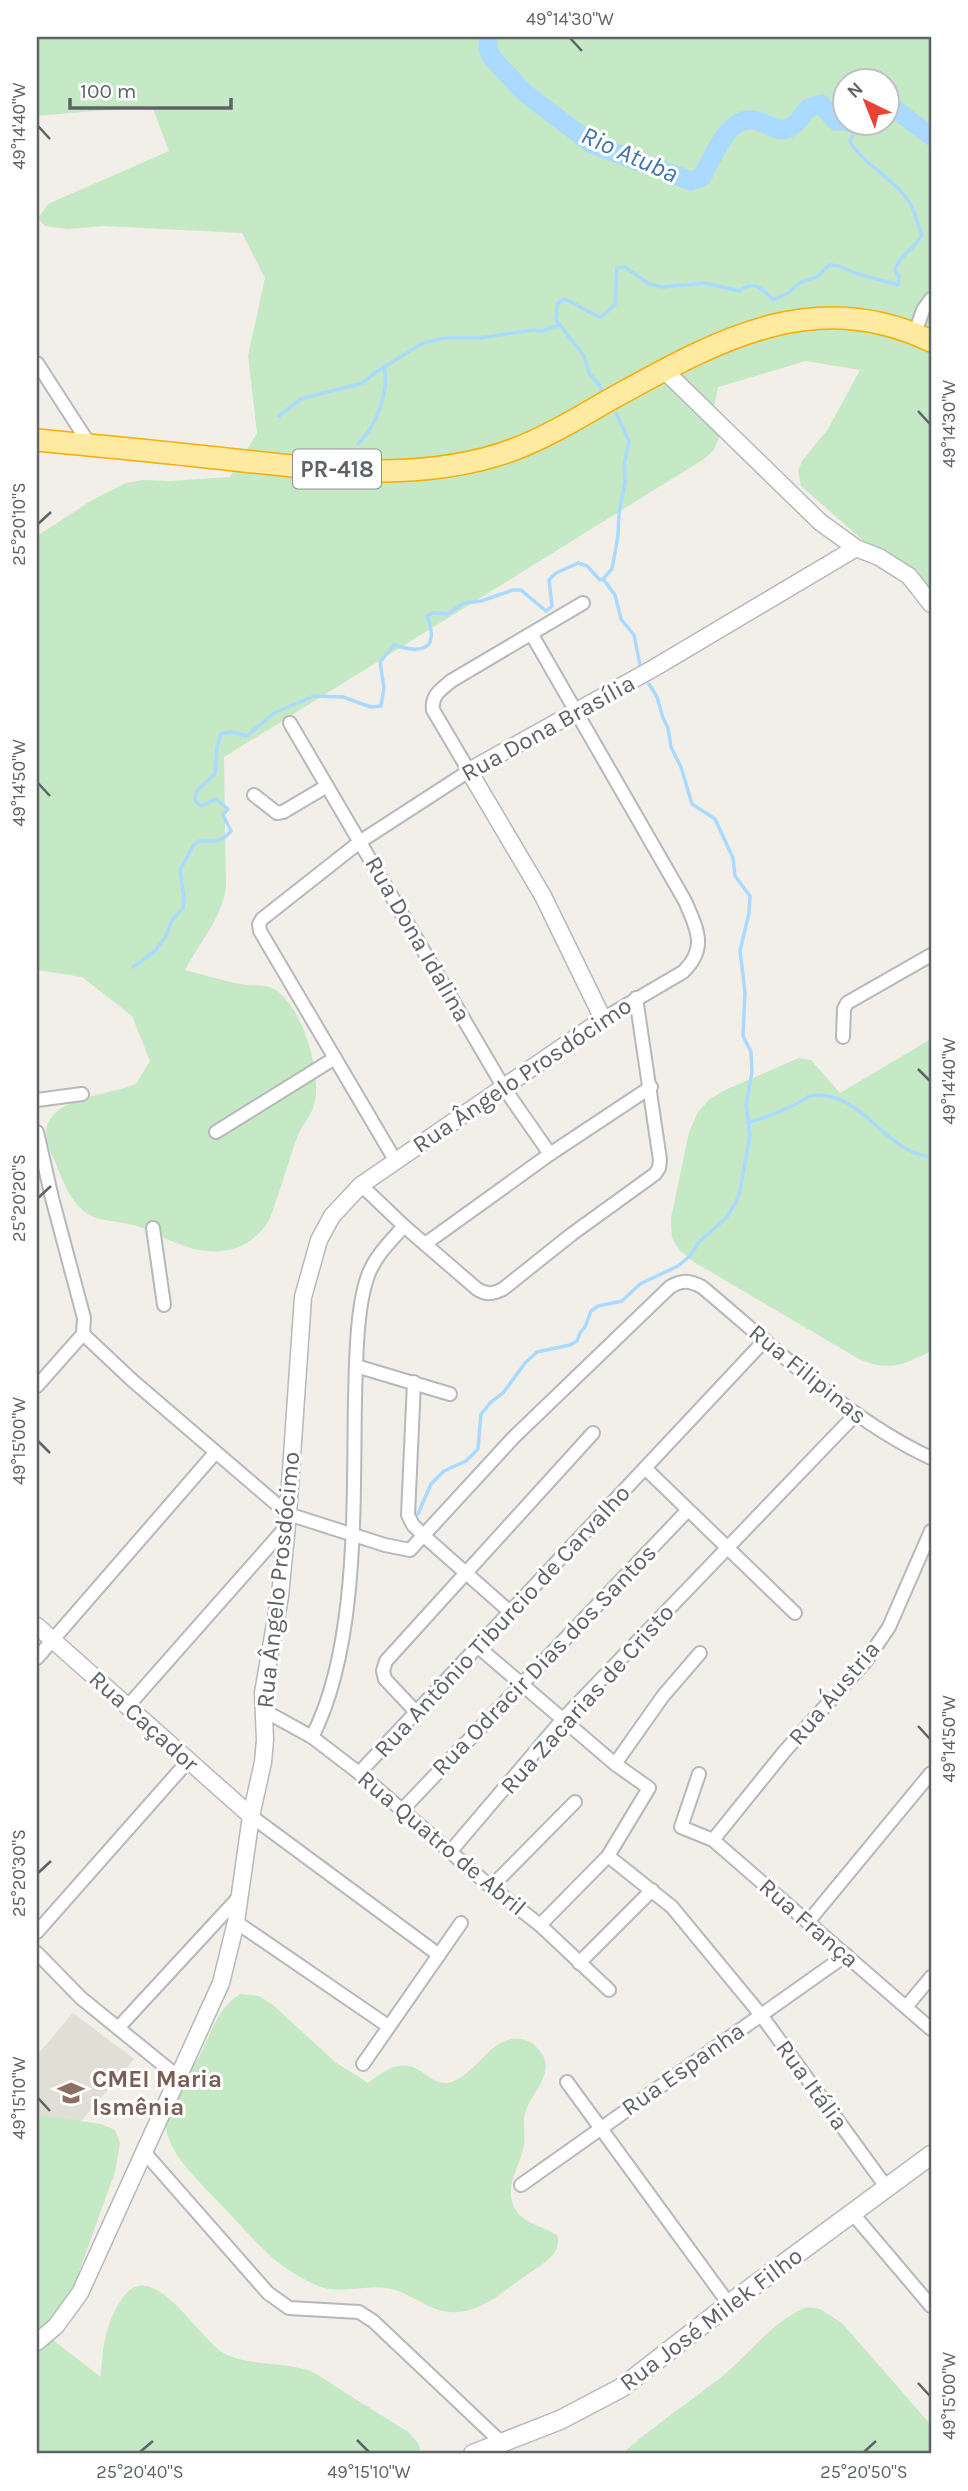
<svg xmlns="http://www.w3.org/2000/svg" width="968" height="2491" font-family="Karla,sans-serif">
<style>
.education{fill:#e1ded6}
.green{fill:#c5e8c5;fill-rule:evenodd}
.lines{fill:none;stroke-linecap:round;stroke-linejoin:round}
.stream{stroke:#aadaff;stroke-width:3.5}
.river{stroke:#aadaff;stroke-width:19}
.minor-casing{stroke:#b5b8bc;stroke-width:16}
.tertiary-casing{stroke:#b5b8bc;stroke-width:19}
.secondary-casing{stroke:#b6babf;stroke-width:21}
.trunk-casing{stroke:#f9ab00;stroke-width:24}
.minor{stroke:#fff;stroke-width:12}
.tertiary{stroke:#fff;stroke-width:16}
.secondary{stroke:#fff;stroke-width:18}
.trunk{stroke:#feeaa1;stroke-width:21}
.ticks{fill:none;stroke:#5f6368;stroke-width:2.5}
.labels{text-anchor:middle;stroke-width:6;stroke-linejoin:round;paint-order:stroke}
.shield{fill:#fff;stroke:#8f9295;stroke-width:2}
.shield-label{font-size:23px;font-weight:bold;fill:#5f6368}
.street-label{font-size:24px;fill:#5f6368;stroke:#fff}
.education-label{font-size:24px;font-weight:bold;fill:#785e54;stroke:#fff;text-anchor:start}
.water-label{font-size:26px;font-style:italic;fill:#4174aa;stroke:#fff}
.neatline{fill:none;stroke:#5f6368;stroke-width:2.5}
.ticks-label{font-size:18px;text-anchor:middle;fill:#5f6368}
</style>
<rect width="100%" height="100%" fill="#f1efe8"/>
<polygon class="education" points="73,2013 134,2059 61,2145 37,2126 37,2055"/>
<g class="green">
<path d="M 37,37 L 931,37 L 931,600 L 801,486 L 798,471 L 802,461 L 828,429 L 860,370 L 806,361 L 718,387 L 712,416 L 719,437 L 714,450 L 704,459 L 224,757 L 226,887 C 222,918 200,942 185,970 C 205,975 226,982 247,985 C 258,986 268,984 277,991 C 301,1008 316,1058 316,1087 C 316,1091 316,1097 315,1102 C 312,1115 303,1124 298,1135 C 290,1156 284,1179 276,1201 C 273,1209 271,1218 266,1225 C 258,1236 246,1245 233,1249 C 199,1258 171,1240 142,1228 C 127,1222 111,1222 96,1218 C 70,1209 62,1176 52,1155 C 25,1098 101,1098 136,1084 L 150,1061 L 132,1016 L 82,977 L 37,970 L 37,536 L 94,499 L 126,483 L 143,480 L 169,481 L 230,477 L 257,433 L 248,356 L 265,278 L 242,233 L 104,226 L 67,229 L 45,226 L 38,218 L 48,204 L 169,151 L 152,106 L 37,116 ZM 846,80 L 888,80 L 888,122 L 846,122 Z"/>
<path d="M 931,1039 L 931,1351 C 903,1365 889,1372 859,1359 L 694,1262 L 680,1251 L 672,1238 L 671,1218 L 689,1132 L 698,1112 L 710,1099 L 725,1090 L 799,1058 L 811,1060 L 840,1093 Z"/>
<path d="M 240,1994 L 259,1996 L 273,2005 L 335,2062 L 368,2083 C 421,2039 423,2094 454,2081 C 475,2072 485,2049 505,2041 C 515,2037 527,2038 535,2046 C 563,2071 528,2092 524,2118 C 523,2128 526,2139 523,2150 C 519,2166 507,2184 512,2201 C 517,2223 541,2225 557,2235 C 563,2254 541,2265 528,2274 C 507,2288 485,2310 459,2312 C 433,2314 417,2297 395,2290 C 370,2282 345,2295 321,2287 C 306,2281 292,2273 279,2263 C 260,2248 244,2229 227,2211 C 210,2193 191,2175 177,2155 C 171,2145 165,2132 165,2120 C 167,2100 190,2072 200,2055 C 213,2030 216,2010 240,1994 Z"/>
<path d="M 37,2115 L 101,2124 L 115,2130 L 120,2143 L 115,2172 L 54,2341 L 101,2377 C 102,2348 106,2320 124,2296 C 155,2256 199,2342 227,2355 C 253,2366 284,2362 311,2371 L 408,2432 L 418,2443 L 420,2449 L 417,2454 L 37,2454 Z"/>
<path d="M 806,2307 L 820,2309 L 842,2323 L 931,2425 L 931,2454 L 622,2454 C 653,2426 687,2404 720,2378 C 751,2353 769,2324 806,2307 Z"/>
</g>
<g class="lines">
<g class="stream">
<path d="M 603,395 L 600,386 L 589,373 L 584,356 L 556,320 L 557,304 L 564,299 C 577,303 586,313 601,317 L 615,305 L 617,268 L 625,267 L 649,284 L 663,287 L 705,283 L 739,291 C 754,280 762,288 773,300 L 788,293 L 801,282 L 817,277 L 829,265 L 839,266 L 855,273 L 898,285 L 899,277 L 895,270 C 899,255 915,249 922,235 C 917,225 915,209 908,200 C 892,177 865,166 850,142 L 858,122"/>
<polyline points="279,416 301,399 362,383 376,372 423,343 444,338 480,338 533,330 542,331 559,325"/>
<path d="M 358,444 C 376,426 390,392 384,367"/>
<polyline points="603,579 612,569 618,536 619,512 625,483 624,465 629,441 616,413"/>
<path d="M 133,967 L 155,951 L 166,936 L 172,920 L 183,908 L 184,898 L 180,870 L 193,846 L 199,841 L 217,841 L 225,837 L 231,831 L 223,815 L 228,809 L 216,799 L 201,806 L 195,801 L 196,792 L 215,774 L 217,747 L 221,734 L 231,732 L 247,736 L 274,713 L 314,696 L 343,697 L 371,707 L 381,706 L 384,688 L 380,662 L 394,645 C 422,654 440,650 427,616 L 432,613 L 448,614 L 464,603 L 481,601 L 513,590 L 521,590 L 546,611 L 552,606 L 549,580 L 556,573 L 578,563 L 587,566 L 600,580 L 603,579 L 615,595 L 621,619 L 634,635 L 641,670"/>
<path d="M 747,1122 C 762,1120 798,1105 809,1096 C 863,1088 882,1152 931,1157"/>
<polyline points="418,1514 431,1484 444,1471 466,1461 478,1449 481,1414 491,1402 503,1393 525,1363 537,1352 570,1345 577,1341 580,1333 585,1327 591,1311 598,1306 622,1301 640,1284 678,1266 690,1256 699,1242 726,1218 736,1202 740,1191 750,1135 746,1105 752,1072 751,1052 743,1036 745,992 740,951 749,913 750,896 735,876 733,858 715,819 692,804 681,767 671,747 668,728 663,718 657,697 649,684"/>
</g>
<g class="river">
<path d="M 488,37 L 488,49 L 493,59 L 525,93 L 592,144 L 691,181 L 702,177 C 711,161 724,127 743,121 C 771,113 779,153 808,108 L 821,104 L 836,121 L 851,122"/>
<polyline points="888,104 931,136"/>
</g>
<g class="minor-casing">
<g id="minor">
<polyline points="915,333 923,310 931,299"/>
<polyline points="37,363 90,445"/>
<path d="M 532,635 L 685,901 C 697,929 708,948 683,972 L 603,1019"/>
<polyline points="290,723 504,1088 550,1154"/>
<polyline points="254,795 277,813 283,812 327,786"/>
<polyline points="843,1037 844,1009 847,1003 931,955"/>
<polyline points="37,1100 82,1094"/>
<polyline points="37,1132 52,1198 84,1318 83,1334"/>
<polyline points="216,1132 335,1058"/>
<path d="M 395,1160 L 260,931 L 259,924 L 262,919 L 361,841 L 469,771 L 433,710 C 431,695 441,690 451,681 L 583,603"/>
<path d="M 361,1185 L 404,1226 L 477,1289 C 486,1295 493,1294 503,1289 L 572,1234 L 655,1174 L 659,1168 L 660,1160 L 636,998"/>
<polyline points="153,1228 164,1305"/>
<polyline points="425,1244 550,1154 651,1087"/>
<path d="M 83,1334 L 133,1381 L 288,1514 L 385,1545 L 410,1550 L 514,1437 L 670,1287 C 682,1280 689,1280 702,1287 C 773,1346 847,1419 931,1458"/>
<polyline points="356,1366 450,1394"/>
<polyline points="414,1382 408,1515 413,1525 424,1536 509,1611"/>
<polyline points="37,1386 83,1334"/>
<polyline points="645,1468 795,1613"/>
<polyline points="477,1646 615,1764 649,1788 608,1856 540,1925"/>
<polyline points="37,1658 215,1453"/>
<polyline points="128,1706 286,1527"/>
<polyline points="263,1710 312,1737 359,1773 491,1887 540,1925 609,1990"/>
<polyline points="416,1712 385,1679 383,1671 386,1661 593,1433"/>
<path d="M 312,1737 C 359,1646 353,1501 355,1400 C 356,1365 356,1305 369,1273 C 376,1255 391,1241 404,1226"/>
<polyline points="615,1764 663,1696 700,1653"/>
<polyline points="359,1773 765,1340"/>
<polyline points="699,1774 681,1827 713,1840 931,2029"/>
<polyline points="402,1810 687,1511"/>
<polyline points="251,1816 439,1955"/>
<polyline points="713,1840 784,1752 866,1661 889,1627 931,1531"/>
<polyline points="450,1852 563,1719 856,1414"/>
<polyline points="608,1856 672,1907 761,2015 887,2188"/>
<polyline points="491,1887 575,1802"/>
<polyline points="236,1922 388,2026"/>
<polyline points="808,1922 931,1773"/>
<polyline points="37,1932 189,1760"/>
<polyline points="37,1953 81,1998 177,2076"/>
<polyline points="579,1963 652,1890"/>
<polyline points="906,2007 931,1977"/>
<polyline points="118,2028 239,1897"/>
<polyline points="363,2064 461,1923"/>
<polyline points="567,2082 729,2304"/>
<polyline points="145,2153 268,2293 289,2308 359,2312 373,2321 501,2442"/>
<polyline points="521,2185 846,1955"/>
<polyline points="853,2214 931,2306"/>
</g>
</g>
<g class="tertiary-casing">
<g id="tertiary">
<polyline points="664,370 820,522 856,548 879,557 909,576 931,604"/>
<polyline points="37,1626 251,1816"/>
<polyline points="37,2342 56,2326 80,2293 221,1983 236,1922 251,1816 263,1762 265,1740 263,1693 280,1596 288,1514 303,1297 319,1240 332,1216 361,1185 603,1019 543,896 469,771 654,668 856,548"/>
</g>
</g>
<g class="secondary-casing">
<polyline id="secondary" points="473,2454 560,2420 621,2388 729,2304 931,2155"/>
</g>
<g class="trunk-casing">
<path id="trunk" d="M 37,440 C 100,446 163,452 226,459 C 321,469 423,484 515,449 C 552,435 587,412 622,393 C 723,337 818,287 931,341"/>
</g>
<use href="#minor" class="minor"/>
<use href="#tertiary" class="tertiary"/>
<use href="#secondary" class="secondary"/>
<use href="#trunk" class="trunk"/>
</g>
<path class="ticks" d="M 570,38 L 582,51M 38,126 L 50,139M 918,411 L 930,424M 38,524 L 51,512M 38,783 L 50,796M 918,1069 L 930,1081M 38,1198 L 51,1186M 38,1441 L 50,1453M 918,1726 L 930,1739M 38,1873 L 51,1861M 38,2098 L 50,2111M 918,2383 L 930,2396M 357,2440 L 369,2452M 140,2452 L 153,2441M 864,2452 L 876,2441"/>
<defs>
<g id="school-bare" transform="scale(2.1)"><path d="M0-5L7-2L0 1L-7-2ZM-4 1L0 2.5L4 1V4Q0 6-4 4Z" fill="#8d6e63" stroke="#fff" stroke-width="2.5" paint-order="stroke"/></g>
</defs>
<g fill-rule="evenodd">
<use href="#school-bare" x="71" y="2093"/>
</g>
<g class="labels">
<rect class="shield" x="293" y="449.5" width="88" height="39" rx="5"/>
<g class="shield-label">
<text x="337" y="477">PR-418</text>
</g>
<g class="street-label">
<text transform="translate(548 728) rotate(-29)" y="8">Rua Dona Brasília</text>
<text transform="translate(418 939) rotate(60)" y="8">Rua Dona Idalina</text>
<text transform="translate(522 1075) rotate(-34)" y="8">Rua Ângelo Prosdócimo</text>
<text transform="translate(808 1374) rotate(39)" y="8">Rua Filipinas</text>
<text transform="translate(278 1580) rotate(-84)" y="8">Rua Ângelo Prosdócimo</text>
<text transform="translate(502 1621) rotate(-47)" y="8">Rua Antônio Tiburcio de Carvalho</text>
<text transform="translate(544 1660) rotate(-46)" y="8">Rua Odracir Dias dos Santos</text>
<text transform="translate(834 1693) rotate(-50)" y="8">Rua Áustria</text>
<text transform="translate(587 1699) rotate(-48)" y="8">Rua Zacarias de Cristo</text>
<text transform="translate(144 1721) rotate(42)" y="8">Rua Caçador</text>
<text transform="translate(442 1843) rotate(40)" y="8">Rua Quatro de Abril</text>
<text transform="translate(809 1923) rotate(41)" y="8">Rua França</text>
<text transform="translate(683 2069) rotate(-35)" y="8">Rua Espanha</text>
<text transform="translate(812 2085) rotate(54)" y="8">Rua Itália</text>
<text transform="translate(711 2319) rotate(-37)" y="8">Rua José Milek Filho</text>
</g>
<g class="education-label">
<text x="92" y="2087">CMEI Maria<tspan x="92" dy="28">Ismênia</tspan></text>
</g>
<g class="water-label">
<text transform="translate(630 154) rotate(24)" y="9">Rio Atuba</text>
</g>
</g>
<rect width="968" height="2491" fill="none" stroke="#ffffff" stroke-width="77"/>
<g transform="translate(866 102) rotate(317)"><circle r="33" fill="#ffffff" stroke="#bfc1c3" stroke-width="2"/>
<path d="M0-5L12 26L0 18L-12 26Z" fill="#ea4335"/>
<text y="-10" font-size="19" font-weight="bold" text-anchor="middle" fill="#5f6368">N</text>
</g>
<path d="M70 98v10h161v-10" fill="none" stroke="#5f6368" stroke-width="3.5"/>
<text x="80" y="98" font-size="21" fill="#5f6368" stroke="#ffffff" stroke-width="5" paint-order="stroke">100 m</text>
<rect x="38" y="38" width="892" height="2414" class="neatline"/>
<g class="ticks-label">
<text x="570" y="25">49°14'30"W</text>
<text transform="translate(19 126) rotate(-90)" y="6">49°14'40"W</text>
<text transform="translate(949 424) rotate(-90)" y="6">49°14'30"W</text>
<text transform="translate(19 524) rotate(-90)" y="6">25°20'10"S</text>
<text transform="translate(19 783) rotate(-90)" y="6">49°14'50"W</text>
<text transform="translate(949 1081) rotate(-90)" y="6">49°14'40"W</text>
<text transform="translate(19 1198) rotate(-90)" y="6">25°20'20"S</text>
<text transform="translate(19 1441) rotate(-90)" y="6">49°15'00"W</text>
<text transform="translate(949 1739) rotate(-90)" y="6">49°14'50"W</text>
<text transform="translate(19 1873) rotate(-90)" y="6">25°20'30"S</text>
<text transform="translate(19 2098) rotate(-90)" y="6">49°15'10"W</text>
<text transform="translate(949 2396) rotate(-90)" y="6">49°15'00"W</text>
<text x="140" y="2478">25°20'40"S</text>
<text x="369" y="2478">49°15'10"W</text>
<text x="864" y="2478">25°20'50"S</text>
</g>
</svg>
